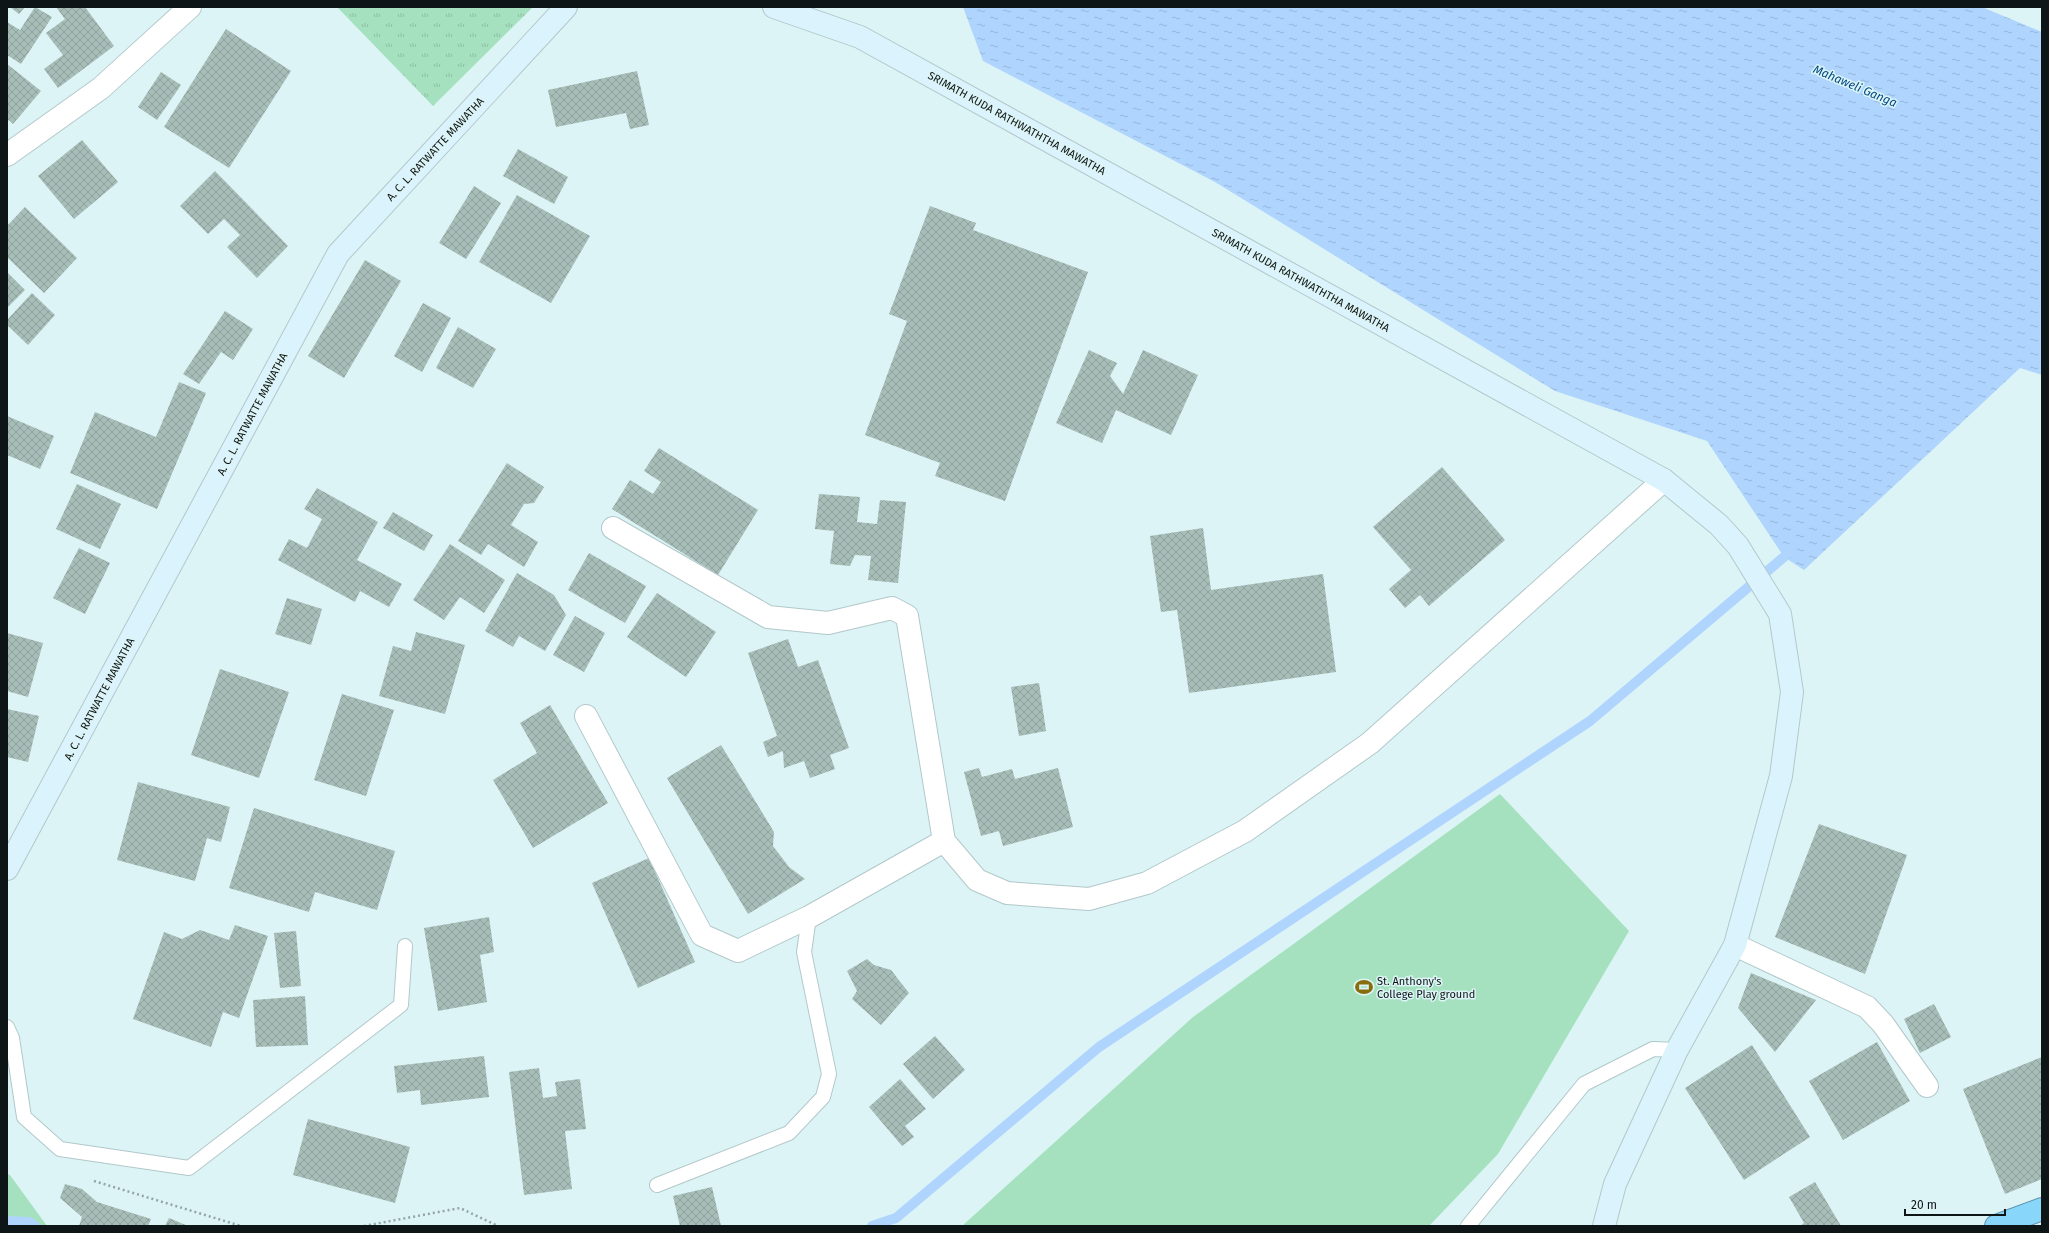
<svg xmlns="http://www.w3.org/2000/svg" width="2049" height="1233" font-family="'Fira Sans',sans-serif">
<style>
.green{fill:#a5e1bf}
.park{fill:url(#park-tufts)}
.water{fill:url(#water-ripples)}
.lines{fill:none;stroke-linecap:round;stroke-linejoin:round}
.stream{stroke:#afd5fe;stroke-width:10}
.building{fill:url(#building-cross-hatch)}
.lane-casing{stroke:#b2c8ca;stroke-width:16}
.street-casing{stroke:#b2c8ca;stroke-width:24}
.secondary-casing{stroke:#b2c8ca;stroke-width:24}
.highway-casing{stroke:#5d92aa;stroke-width:24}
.path{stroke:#93a4a6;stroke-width:2.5;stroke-dasharray:2 3;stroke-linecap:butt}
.lane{stroke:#fff;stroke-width:14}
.street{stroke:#fff;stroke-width:22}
.secondary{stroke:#dbf3fd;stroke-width:22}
.highway{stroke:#88d6f9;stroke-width:22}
.labels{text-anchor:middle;stroke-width:3;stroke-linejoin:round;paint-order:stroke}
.street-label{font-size:11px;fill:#0d1516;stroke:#ddf4f6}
.poi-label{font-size:11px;fill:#0d1516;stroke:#ddf4f6;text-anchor:start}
.water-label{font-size:12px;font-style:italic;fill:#004984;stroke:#ddf4f6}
</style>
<defs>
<pattern id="park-tufts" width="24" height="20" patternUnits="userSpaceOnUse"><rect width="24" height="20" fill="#a5e1bf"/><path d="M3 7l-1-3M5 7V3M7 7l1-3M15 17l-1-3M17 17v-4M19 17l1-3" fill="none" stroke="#8dc0a3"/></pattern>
<pattern id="water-ripples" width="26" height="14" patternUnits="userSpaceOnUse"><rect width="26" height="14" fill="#afd5fe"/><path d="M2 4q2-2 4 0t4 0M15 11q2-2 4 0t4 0" fill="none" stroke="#95b6d9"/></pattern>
<pattern id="building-cross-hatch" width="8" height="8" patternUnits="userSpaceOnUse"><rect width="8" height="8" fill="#a7bdb8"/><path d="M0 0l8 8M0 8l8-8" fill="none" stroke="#8fa29d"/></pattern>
</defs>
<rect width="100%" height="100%" fill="#ddf4f6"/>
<g class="green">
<polygon points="1500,794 1629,931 1498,1154 1429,1226 962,1226 1193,1017"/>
<polygon points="7,1174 10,1175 47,1226 7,1226"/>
</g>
<polygon class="park" points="337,7 533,7 433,106"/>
<polygon class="water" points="963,7 1982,7 2042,32 2042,375 2020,368 1804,570 1784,557 1707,441 1555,391 1215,182 983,61"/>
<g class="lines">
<g class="stream">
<polyline points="7,1221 29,1222 35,1226"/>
<polyline points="872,1226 896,1218 1099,1047 1590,721 1784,557 1793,547"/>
</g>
</g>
<g class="building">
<polygon points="10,7 25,7 19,14"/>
<polygon points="35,7 52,17 21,64 7,55 7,22 20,30"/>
<polygon points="56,7 85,7 114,46 58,88 44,69 63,55 46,33 65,19"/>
<polygon points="226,29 291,71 229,168 164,127"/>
<polygon points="7,64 41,91 13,124 7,119"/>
<polygon points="637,71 649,125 630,129 626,113 556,127 548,90"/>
<polygon points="161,72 181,85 157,120 138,107"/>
<polygon points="82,140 118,182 74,219 38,176"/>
<polygon points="518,149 568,177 554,204 503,176"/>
<polygon points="215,171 288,246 257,278 227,247 240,235 224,219 208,234 180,206"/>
<polygon points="474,186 501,203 466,259 439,243"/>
<polygon points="517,195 590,236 551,303 479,262"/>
<polygon points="930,206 976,223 973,230 1088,272 1005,501 935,476 940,463 865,435 907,321 889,314"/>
<polygon points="25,207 77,258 44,293 7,257 7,226"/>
<polygon points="365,260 401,281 344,378 308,356"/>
<polygon points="7,272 25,290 7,308"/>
<polygon points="32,293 55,315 28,345 7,325 7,320"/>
<polygon points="423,303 451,318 422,372 394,356"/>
<polygon points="225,311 253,329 233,360 221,352 199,384 183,374"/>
<polygon points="458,327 496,349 473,388 436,368"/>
<polygon points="1089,350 1117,363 1110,376 1123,394 1143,350 1198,375 1171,435 1116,410 1102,443 1056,423"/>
<polygon points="179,382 206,393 157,509 70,473 95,412 156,437"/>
<polygon points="7,416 54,436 40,469 7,455"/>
<polygon points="659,448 758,510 718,575 612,509 630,480 653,494 661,482 644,471"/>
<polygon points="507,463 544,487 534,503 524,504 511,525 538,542 524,567 488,544 481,555 458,541"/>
<polygon points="1442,467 1505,540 1429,606 1420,595 1405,608 1389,589 1411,570 1373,527"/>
<polygon points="77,484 121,504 100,549 56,529"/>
<polygon points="317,488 378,522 357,560 402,584 389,607 360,591 355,602 278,560 289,539 307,548 322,519 304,509"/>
<polygon points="819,494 860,497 857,522 877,524 880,500 906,502 898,583 868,580 871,556 855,555 850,566 830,564 834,531 815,529"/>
<polygon points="393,512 433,535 424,551 383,528"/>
<polygon points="1203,528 1211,590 1323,574 1336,672 1189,693 1177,610 1161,612 1150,536"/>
<polygon points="450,544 505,580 484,613 460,597 444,620 413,600"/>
<polygon points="79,548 110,563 85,614 53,598"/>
<polygon points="589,553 646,586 625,623 568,590"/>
<polygon points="517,573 554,595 566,615 545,651 519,636 513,647 485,631"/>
<polygon points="657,593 716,632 686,677 627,637"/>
<polygon points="287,598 322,609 311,645 275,634"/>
<polygon points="575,616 605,633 584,672 553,655"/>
<polygon points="416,632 465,645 445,714 379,696 393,646 411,651"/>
<polygon points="7,633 43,643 28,697 7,691"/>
<polygon points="788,639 798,667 818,660 849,748 830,755 835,769 810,778 804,761 784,768 783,751 768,757 763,742 777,736 748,653"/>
<polygon points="220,669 289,692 259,778 191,755"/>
<polygon points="1039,683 1046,731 1019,736 1011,687"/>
<polygon points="342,694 394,710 366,796 314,780"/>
<polygon points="550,705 608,803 533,848 493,780 537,753 520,723"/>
<polygon points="7,709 39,716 28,762 7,757"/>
<polygon points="721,745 774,832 773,846 789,867 805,879 748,914 667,778"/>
<polygon points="979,768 982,777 1012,769 1015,779 1058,768 1073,827 1003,846 999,831 981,836 964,772"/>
<polygon points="138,782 230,807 221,842 207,838 195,881 117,860"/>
<polygon points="254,808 395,851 377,910 315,892 309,912 229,888"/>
<polygon points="1819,824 1907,855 1865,974 1775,937"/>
<polygon points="649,858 695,962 638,988 592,883"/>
<polygon points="489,917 494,952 480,955 487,1002 438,1011 424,928"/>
<polygon points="235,925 268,936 239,1018 223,1012 211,1047 133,1019 164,932 182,939 200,930 229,940"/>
<polygon points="296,931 301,986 280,988 274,933"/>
<polygon points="867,959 874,965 891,970 909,993 881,1025 852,999 857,991 847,971"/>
<polygon points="1751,973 1816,1000 1775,1052 1738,1008"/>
<polygon points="305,996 308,1045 256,1047 253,1000"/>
<polygon points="1934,1004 1951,1037 1920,1053 1904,1019"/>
<polygon points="935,1036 965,1070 933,1099 903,1064"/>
<polygon points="1877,1042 1910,1101 1843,1140 1809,1081"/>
<polygon points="1752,1045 1810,1137 1744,1180 1685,1088"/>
<polygon points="484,1056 489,1097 421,1105 420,1090 397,1093 394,1066"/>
<polygon points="2042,1057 2042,1179 2005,1194 1963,1089"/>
<polygon points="539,1068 543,1098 557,1096 555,1082 580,1079 586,1129 565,1131 572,1189 524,1195 509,1072"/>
<polygon points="900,1079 926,1109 905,1126 914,1137 902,1146 869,1107"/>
<polygon points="308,1119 410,1147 395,1203 293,1175"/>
<polygon points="1815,1182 1841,1226 1800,1226 1804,1223 1789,1197"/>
<polygon points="65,1184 82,1189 97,1202 151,1219 148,1226 79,1226 82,1217 60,1198"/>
<polygon points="712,1187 721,1226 680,1226 673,1196"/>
<polygon points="169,1218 188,1226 165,1226"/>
</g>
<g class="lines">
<g class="lane-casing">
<g id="lane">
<polyline points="7,1027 12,1038 24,1117 60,1149 189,1168 401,1005 405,946"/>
<polyline points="657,1185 789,1133 823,1097 829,1074 804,952 809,917"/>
<polyline points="1468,1226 1584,1084 1653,1049 1677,1050"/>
</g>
</g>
<g class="street-casing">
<g id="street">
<polyline points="7,155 101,88 190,7"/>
<polyline points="613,528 768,617 828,623 892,608 907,616 944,841 977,880 1007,893 1089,899 1147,883 1245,831 1370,743 1664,480"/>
<polyline points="586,716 702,935 738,951 809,917 944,841"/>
<polyline points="1735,945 1867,1007 1883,1024 1927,1086"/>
</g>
</g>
<g class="secondary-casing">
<g id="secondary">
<polyline points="774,7 860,37 1664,480 1719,525 1738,546 1780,614 1792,692 1781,776 1735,945 1677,1050 1615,1184 1604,1226"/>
<polyline points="7,869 338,254 566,7"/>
</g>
</g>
<g class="highway-casing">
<polyline id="highway" points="1996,1226 2042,1209"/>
</g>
<g class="path">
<polyline points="94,1181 241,1226"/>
<polyline points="364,1226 460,1208 498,1226"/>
</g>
<use href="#lane" class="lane"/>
<use href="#street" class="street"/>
<use href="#secondary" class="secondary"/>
<use href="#highway" class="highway"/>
</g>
<defs>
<g id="stadium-bare" transform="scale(1.38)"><path d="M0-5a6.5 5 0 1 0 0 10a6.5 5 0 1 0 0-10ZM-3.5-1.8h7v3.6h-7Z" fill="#886d0c" stroke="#ddf4f6" stroke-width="2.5" paint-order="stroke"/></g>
</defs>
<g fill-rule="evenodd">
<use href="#stadium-bare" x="1364" y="987"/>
</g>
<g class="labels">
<g class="street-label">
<text transform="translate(1017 123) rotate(29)" y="4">SRIMATH KUDA RATHWATHTHA MAWATHA</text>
<text transform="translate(435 149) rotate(-47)" y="4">A. C. L. RATWATTE MAWATHA</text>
<text transform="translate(1301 280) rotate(29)" y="4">SRIMATH KUDA RATHWATHTHA MAWATHA</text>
<text transform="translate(252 414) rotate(-62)" y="4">A. C. L. RATWATTE MAWATHA</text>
<text transform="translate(99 699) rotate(-62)" y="4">A. C. L. RATWATTE MAWATHA</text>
</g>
<g class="poi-label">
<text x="1377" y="985">St. Anthony's<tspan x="1377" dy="13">College Play ground</tspan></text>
</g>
<g class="water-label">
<text transform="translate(1855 86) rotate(23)" y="4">Mahaweli Ganga</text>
</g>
</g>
<rect width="2049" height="1233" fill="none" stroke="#0d1516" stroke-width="16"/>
<path d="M1905 1209v6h100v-6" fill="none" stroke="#0d1516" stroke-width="2"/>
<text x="1911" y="1209" font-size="12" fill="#0d1516" stroke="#ddf4f6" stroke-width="3" paint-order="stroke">20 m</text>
</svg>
